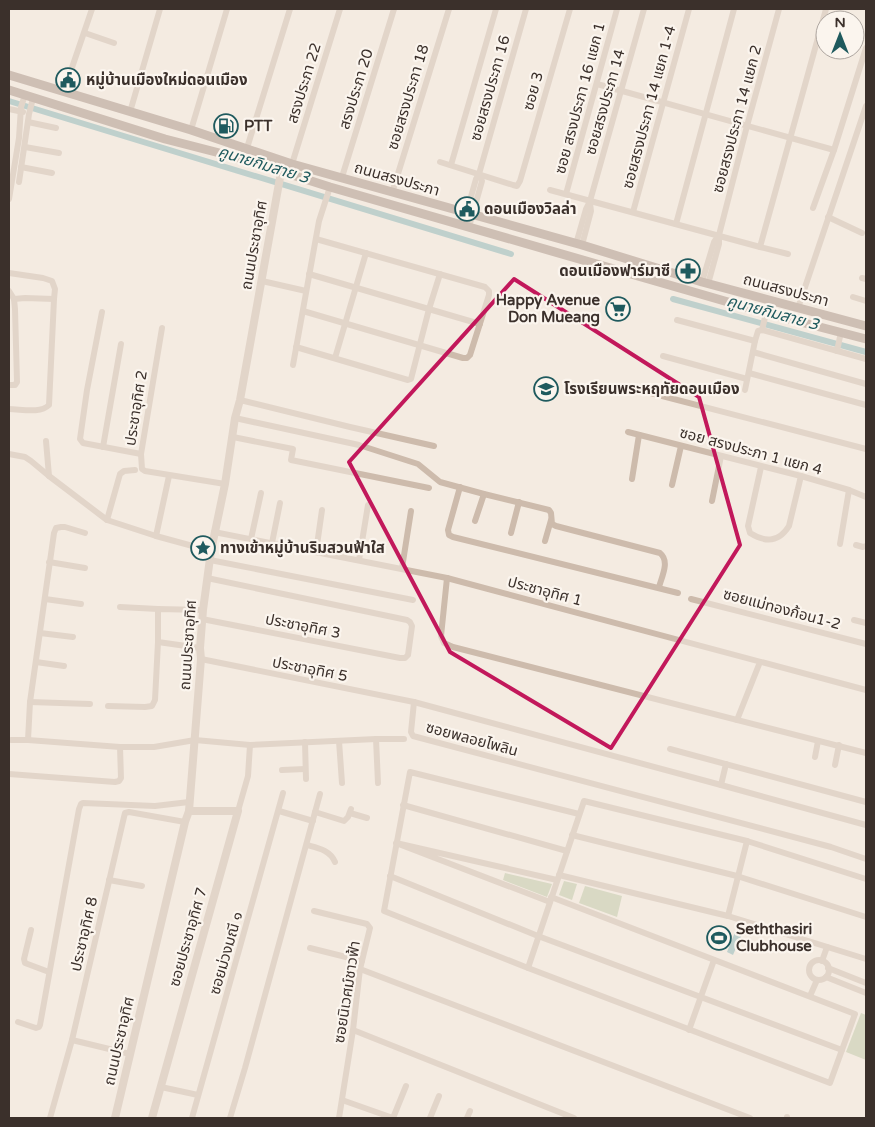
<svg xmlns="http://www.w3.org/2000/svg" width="875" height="1127" font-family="'Varela Round','Noto Sans Thai',sans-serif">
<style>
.green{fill:#b8c4a0}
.water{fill:#7fb0b2}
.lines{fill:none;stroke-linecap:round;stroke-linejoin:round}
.canal{stroke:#7fb0b2;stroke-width:6}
.minor{stroke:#cdbbac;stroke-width:6}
.tertiary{stroke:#cdbbac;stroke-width:8}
.secondary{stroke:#a18a7d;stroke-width:9}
.marked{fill:none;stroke:#c2185b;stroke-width:4;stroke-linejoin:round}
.labels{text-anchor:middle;stroke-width:4.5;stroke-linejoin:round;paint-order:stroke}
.poi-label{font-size:15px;font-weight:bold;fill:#3b302b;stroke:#fbf5ee;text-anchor:start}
.street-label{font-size:15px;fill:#3b302b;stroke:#fbf5ee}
.water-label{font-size:16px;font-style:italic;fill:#1f5a5e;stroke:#fbf5ee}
</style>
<rect width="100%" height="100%" fill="#f4ebe1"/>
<g class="green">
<polygon points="505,873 552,884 547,897 503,880"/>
<polygon points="564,881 577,884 572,900 559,895"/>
<polygon points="585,886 622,896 617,917 579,903"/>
<polygon points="861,1013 866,1015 866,1060 846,1052"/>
</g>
<polygon class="water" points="735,932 742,934 739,942 741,945 740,947 736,948 733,955 727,952"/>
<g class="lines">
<g class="canal">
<polyline points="9,101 511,254"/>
<polyline points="673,299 866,352"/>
</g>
<g class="minor">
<polyline points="85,33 114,43"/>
<polyline points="597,84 834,150"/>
<polyline points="64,91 92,9"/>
<polyline points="9,109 23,112"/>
<polyline points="130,112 160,9"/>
<polyline points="28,122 56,128"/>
<polyline points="191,130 227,9"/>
<polyline points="25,147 59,153"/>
<polyline points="247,148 290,9"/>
<polyline points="440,162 513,185 517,186 520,181 570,9"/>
<polyline points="292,164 340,9"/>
<polyline points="451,165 496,9"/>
<polyline points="21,167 52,173"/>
<polyline points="342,177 394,9"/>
<polyline points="19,182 29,114 33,98"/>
<polyline points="550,190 760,247 788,254"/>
<polyline points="392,193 449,9"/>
<polyline points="566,194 617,9"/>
<polyline points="9,199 19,138 21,107 25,95"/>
<polyline points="813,208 834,150 866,48"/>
<polyline points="633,212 689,9"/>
<polyline points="828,217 862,233"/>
<polyline points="676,224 734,9"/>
<polyline points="463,225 476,179 479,174 526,9"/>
<polyline points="469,227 482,181 479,174"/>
<polyline points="576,244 586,209 590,201 644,9"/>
<polyline points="582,245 591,211 590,203"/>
<polyline points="760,247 826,9"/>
<path d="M 9,273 L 43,278 L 52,281 L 55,289 L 54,299 L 49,405 C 40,414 21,409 9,409"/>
<polyline points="309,274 480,324"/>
<polyline points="862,278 866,279"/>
<polyline points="262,281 306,291"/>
<polyline points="702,282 714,242 719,235"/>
<polyline points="708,284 719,244 719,235 747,126 779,9"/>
<polyline points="9,291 14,299 15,309 17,382 15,385 9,385"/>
<polyline points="853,297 866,301"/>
<polyline points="14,299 25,298 54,299"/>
<polyline points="798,308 866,106"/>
<polyline points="303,311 463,358 467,358 470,355 489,295 489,291 485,287 316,239"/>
<polyline points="102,312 87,390 80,439 83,443 141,454"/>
<polyline points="677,320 755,341"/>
<polyline points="162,328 141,454 142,469 145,471 225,484"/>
<polyline points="762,330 866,359"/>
<polyline points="296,347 408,380 411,379 429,309 440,274"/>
<polyline points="837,351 841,332"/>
<polyline points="753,352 866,384"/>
<polyline points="663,356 747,379"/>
<polyline points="335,358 366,253"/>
<polyline points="293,365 319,221 330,187"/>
<polyline points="749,373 866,405"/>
<polyline points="639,390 866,449"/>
<polyline points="745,390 755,341 758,331 762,330 766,313"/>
<polyline points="240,400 350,427 434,446"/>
<path d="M 235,418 L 359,445 L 418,464 L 440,482 L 484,494 L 549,510 L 551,513 L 552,524 L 556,526 L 660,553 C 670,561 662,576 659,587"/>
<polyline points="628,432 801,476 849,490 866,497"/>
<polyline points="233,437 293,449 291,460 429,488"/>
<polyline points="46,441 49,476"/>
<polyline points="103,447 121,344"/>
<polyline points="9,454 25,457 31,461 49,476 107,520 156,536 211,551"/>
<path d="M 761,467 L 748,526 L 750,533 C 766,543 779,542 789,526 L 801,476"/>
<polyline points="632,479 639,435"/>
<polyline points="672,485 681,446"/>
<polyline points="460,487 448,530 449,535 453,537 678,593"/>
<polyline points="712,501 721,456"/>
<polyline points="107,520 120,474 124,471 135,470"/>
<polyline points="475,521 484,494"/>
<polyline points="214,532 447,578 866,690"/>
<polyline points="511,533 519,502"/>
<polyline points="156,536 169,476"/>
<polyline points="251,539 261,493"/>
<polyline points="545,541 551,520"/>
<polyline points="272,543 280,503"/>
<polyline points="840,544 849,490"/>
<polyline points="856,545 863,547 866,546"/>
<polyline points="316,552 322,510"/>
<polyline points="210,560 413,600"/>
<polyline points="359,560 368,505"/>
<polyline points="49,562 85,568"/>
<polyline points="402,568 411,511"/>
<polyline points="447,578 441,636 444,643 453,647 866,753"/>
<polyline points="45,599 81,604"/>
<polyline points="691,599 866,644"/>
<polyline points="120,607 158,609"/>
<polyline points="202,619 400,658 405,658 408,655 412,626 410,622 407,620 207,578"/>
<polyline points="854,620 866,623"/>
<polyline points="40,633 73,637"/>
<polyline points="200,648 158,642 158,609 203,610"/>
<polyline points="201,659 414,702 721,785 866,825"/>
<polyline points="36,662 64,666"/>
<polyline points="30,702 90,704"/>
<polyline points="414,702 411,732 413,736 831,847 866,859"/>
<polyline points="108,706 145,707 152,706 155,700 158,642"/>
<polyline points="737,720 760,662"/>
<polyline points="376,739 378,783"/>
<polyline points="11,740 28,740 120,747 154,747 195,740 250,745 376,739 404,739"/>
<polyline points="28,740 30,702 54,533 56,528 61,527 65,527 85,533"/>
<polyline points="339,741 342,783"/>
<polyline points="305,742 306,779"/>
<polyline points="670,749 866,802"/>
<polyline points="815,757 818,741"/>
<polyline points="835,765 839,745"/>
<polyline points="282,770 305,769"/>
<polyline points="9,774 115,782 119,781 121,778 120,747"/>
<polyline points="721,785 726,764"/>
<polyline points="403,805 567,851"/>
<polyline points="238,811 248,776 250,745"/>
<polyline points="279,811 313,821"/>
<polyline points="315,812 344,821 348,817 351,809"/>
<polyline points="350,813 367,818"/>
<polyline points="572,835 737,876 866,917"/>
<path d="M 307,845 C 318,848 330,850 335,862"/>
<polyline points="559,875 728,916 866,959"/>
<polyline points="390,876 538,936 842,1050"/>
<polyline points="109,880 142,886"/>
<polyline points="551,897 855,1014 830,1083 528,968 384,911 410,772 579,814"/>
<polyline points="550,902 396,843 557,880"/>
<polyline points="314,911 367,924 370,928 360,969 353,1030 339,1118"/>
<polyline points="728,916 747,841"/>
<polyline points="31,930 24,959 25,963 49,972"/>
<polyline points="310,948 362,961"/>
<circle cx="819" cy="970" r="10"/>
<polyline points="822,961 827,947"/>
<polyline points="528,968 584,801 747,841 866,879"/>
<polyline points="828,968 866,983"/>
<polyline points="360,969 750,1118"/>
<polyline points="826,977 866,993"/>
<polyline points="810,996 817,980"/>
<polyline points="18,1022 36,1028 39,1027 40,1025 79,809 81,804 83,803 155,806 189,802"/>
<polyline points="353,1030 574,1118"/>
<polyline points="689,1030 714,960"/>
<polyline points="72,1040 130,1054"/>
<polyline points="161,1087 198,1095"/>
<polyline points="342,1100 393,1118"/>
<polyline points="50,1118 72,1040 124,817 125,813 129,812 185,822"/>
<polyline points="192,1118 283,793"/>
<polyline points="230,1118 245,1068 320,794"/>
<polyline points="393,1118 406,1086"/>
<polyline points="430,1118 439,1096"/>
<polyline points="467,1118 470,1111"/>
<polyline points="787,1118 787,1117"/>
</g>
<g class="tertiary">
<polyline points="115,1118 185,822 189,811 201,659 200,648 203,610 211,551 225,484 235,418 240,400 281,172"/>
<polyline points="152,1118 238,811 189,811"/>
</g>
<g class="secondary">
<polyline points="9,75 191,130 292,164 582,245 702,282 866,326"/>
<polyline points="9,90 165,139 239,158 330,187 766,313 866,339"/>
</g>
</g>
<path d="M0 0H875V1127H0ZM 514,279 L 699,397 L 740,545 L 611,748 L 450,652 L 349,462 Z" fill="#f4ebe1" fill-opacity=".55" fill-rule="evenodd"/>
<path class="marked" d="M 514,279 L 699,397 L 740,545 L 611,748 L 450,652 L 349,462 Z"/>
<defs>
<g id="civic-ring" transform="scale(1.25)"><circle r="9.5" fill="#fbf5ee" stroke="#1f5a5e" stroke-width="1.5"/><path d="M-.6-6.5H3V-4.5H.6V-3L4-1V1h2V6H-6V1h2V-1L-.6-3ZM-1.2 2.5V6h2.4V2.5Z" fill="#1f5a5e"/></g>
<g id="fuel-ring" transform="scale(1.25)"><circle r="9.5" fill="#fbf5ee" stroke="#1f5a5e" stroke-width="1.5"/><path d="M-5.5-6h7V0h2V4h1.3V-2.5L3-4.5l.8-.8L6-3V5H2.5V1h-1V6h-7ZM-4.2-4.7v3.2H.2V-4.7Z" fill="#1f5a5e"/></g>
<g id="pharmacy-ring" transform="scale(1.25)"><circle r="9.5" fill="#fbf5ee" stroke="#1f5a5e" stroke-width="1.5"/><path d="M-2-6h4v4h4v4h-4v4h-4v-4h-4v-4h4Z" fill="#1f5a5e"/></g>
<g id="supermarket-ring" transform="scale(1.25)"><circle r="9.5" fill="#fbf5ee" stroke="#1f5a5e" stroke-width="1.5"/><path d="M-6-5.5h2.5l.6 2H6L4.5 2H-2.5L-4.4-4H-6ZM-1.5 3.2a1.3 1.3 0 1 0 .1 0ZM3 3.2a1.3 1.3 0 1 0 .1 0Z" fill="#1f5a5e"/></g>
<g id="school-ring" transform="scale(1.25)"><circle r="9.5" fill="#fbf5ee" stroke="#1f5a5e" stroke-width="1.5"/><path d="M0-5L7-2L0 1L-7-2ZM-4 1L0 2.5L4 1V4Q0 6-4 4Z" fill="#1f5a5e"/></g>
<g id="sight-ring" transform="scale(1.25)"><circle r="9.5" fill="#fbf5ee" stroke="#1f5a5e" stroke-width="1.5"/><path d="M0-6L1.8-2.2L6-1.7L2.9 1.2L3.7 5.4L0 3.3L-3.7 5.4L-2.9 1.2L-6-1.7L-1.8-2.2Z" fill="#1f5a5e"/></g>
<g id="stadium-ring" transform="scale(1.25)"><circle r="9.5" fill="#fbf5ee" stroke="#1f5a5e" stroke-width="1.5"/><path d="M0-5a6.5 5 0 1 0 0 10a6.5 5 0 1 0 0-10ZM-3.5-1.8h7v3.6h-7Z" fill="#1f5a5e"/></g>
</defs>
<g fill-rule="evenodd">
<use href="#civic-ring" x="68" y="80"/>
<use href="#fuel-ring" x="226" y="126"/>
<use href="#civic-ring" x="467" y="209"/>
<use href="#pharmacy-ring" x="688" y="271"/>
<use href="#supermarket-ring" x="618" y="309"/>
<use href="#school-ring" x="546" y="389"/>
<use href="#sight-ring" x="203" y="548"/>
<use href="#stadium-ring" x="719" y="938"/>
</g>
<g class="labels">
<g class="poi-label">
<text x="86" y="85">หมู่บ้านเมืองใหม่ดอนเมือง</text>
<text x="244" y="131">PTT</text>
<text x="484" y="214">ดอนเมืองวิลล่า</text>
<text x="670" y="276" text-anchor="end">ดอนเมืองฟาร์มาซี</text>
<text x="600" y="305" text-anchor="end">Happy Avenue<tspan x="600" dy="17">Don Mueang</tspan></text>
<text x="564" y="394">โรงเรียนพระหฤทัยดอนเมือง</text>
<text x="220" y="553">ทางเข้าหมู่บ้านริมสวนฟ้าใส</text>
<text x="736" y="934">Seththasiri<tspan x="736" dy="17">Clubhouse</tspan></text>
</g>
<g class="street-label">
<text transform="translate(304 83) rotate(-73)" y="5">สรงประภา 22</text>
<text transform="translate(490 88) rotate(-74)" y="5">ซอยสรงประภา 16</text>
<text transform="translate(356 89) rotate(-73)" y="5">สรงประภา 20</text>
<text transform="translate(533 91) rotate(-74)" y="5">ซอย 3</text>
<text transform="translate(408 97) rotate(-73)" y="5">ซอยสรงประภา 18</text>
<text transform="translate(580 98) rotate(-75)" y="5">ซอย สรงประภา 16 แยก 1</text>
<text transform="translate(605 102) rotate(-74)" y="5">ซอยสรงประภา 14</text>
<text transform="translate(649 107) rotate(-75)" y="5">ซอยสรงประภา 14 แยก 1-4</text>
<text transform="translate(737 119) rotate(-75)" y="5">ซอยสรงประภา 14 แยก 2</text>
<text transform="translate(397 179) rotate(16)" y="5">ถนนสรงประภา</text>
<text transform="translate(254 245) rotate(-80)" y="5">ถนนประชาอุทิศ</text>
<text transform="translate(786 290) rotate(15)" y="5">ถนนสรงประภา</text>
<text transform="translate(136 408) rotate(-81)" y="5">ประชาอุทิศ 2</text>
<text transform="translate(751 451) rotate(15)" y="5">ซอย สรงประภา 1 แยก 4</text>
<text transform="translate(545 591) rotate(15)" y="5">ประชาอุทิศ 1</text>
<text transform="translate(782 609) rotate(15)" y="5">ซอยแม่ทองก้อน1-2</text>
<text transform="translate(303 626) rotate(11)" y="5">ประชาอุทิศ 3</text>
<text transform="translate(188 645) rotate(-86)" y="5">ถนนประชาอุทิศ</text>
<text transform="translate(310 669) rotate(11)" y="5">ประชาอุทิศ 5</text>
<text transform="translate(472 739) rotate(15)" y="5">ซอยพลอยไพลิน</text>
<text transform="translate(84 934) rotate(-77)" y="5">ประชาอุทิศ 8</text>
<text transform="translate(188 937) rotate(-74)" y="5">ซอยประชาอุทิศ 7</text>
<text transform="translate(226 953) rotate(-74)" y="5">ซอยม่วงมณี ๑</text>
<text transform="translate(347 992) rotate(-81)" y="5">ซอยนิเวศม์ชาวฟ้า</text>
<text transform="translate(119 1041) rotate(-77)" y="5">ถนนประชาอุทิศ</text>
</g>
<g class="water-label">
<text transform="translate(264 164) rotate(17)" y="6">คูนายกิมสาย 3</text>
<text transform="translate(773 312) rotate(15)" y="6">คูนายกิมสาย 3</text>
</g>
</g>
<rect width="875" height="1127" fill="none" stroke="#3b302b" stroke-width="20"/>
<g transform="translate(840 35)"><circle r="24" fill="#fbf5ee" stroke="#aea6a0"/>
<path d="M0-4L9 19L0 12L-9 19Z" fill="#1f5a5e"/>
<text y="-8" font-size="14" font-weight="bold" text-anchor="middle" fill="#3b302b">N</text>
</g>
</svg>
